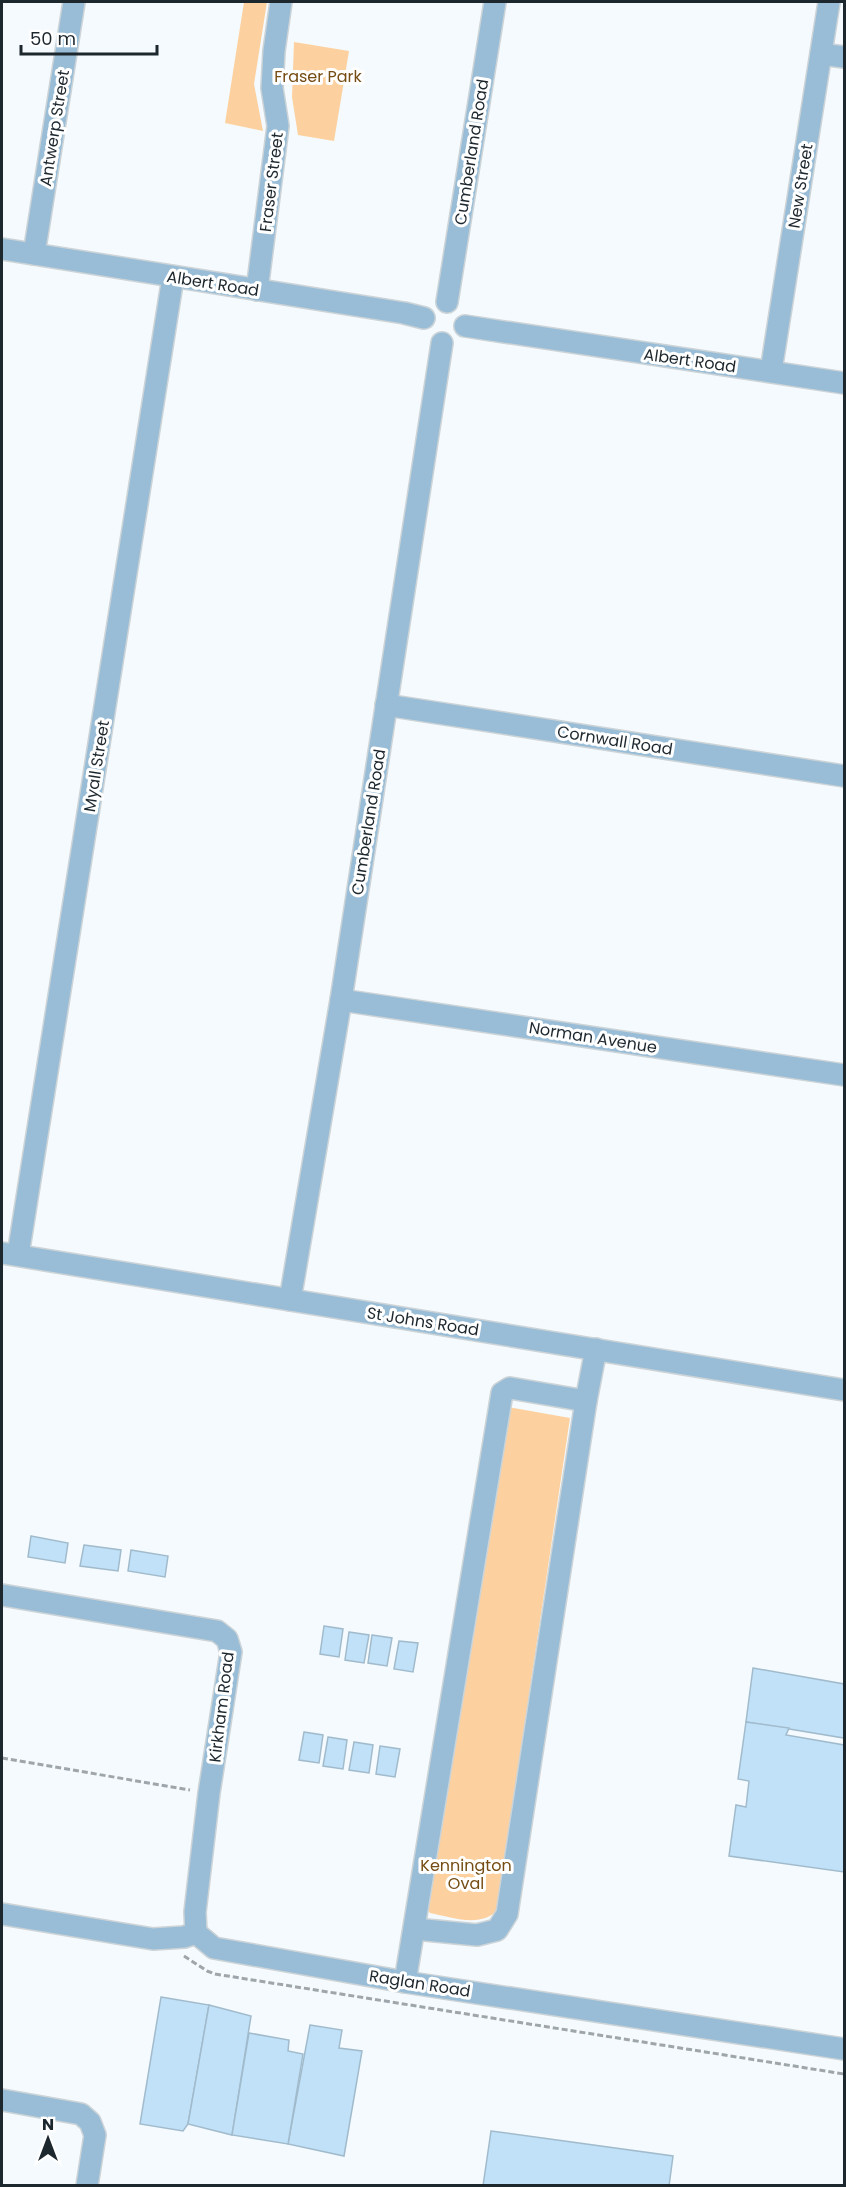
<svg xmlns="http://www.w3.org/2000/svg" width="846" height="2187" font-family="Poppins,sans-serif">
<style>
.green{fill:#fdd19f}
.building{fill:#c0e1f8;stroke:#a1bbcc;stroke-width:1.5}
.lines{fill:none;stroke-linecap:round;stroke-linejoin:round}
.minor-casing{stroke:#cdd4d8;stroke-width:24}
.path{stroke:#9fa6ab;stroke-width:3;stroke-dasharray:6 3;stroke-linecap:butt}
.minor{stroke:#99bdd6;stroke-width:21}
.labels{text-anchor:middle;stroke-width:6;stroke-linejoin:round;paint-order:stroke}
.park-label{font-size:16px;fill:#754c13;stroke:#fff}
.street-label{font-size:16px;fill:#1d272e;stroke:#fff}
</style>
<rect width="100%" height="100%" fill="#f4fafd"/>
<g class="green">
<polygon points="244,2 267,2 254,84 263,131 225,123"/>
<polygon points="294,42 349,51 334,141 298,135 292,97"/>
<path d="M 508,1407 L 570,1418 L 497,1911 C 478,1928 452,1917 430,1913 L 425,1906 Z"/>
</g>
<g class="building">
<polygon points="31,1536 68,1543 65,1563 28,1557"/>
<polygon points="84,1545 121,1550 118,1571 80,1566"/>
<polygon points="131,1550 168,1556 165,1577 128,1571"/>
<polygon points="324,1626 343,1629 339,1657 320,1654"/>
<polygon points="349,1632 369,1635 364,1663 345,1660"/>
<polygon points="372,1635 392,1638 387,1666 368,1663"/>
<polygon points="399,1641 418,1643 413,1672 394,1669"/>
<polygon points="753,1668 844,1684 844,1738 746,1722"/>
<polygon points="746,1722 789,1728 786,1735 844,1745 844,1872 729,1856 736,1805 746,1807 749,1781 738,1779"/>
<polygon points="304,1732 323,1735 319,1763 299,1760"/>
<polygon points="328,1737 347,1740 343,1769 323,1766"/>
<polygon points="354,1742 373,1745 369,1773 349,1770"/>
<polygon points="380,1746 400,1749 395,1777 376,1774"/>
<polygon points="161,1997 209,2005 188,2124 183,2131 140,2124"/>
<polygon points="209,2005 251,2016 232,2135 188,2124"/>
<polygon points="310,2025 342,2030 339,2048 362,2051 344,2156 288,2144"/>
<polygon points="249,2033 289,2040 288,2051 303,2054 288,2144 232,2135"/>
<polygon points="491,2131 673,2156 669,2186 483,2186"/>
</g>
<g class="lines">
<g class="minor-casing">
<g id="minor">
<polyline points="821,54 844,57"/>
<polyline points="2,249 404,313 424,318"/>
<polyline points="34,254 74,2"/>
<polyline points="257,290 278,126 272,88 274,51 281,2"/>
<polyline points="447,302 495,2"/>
<polyline points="465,326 844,383"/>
<polyline points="771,371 829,2"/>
<polyline points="386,705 844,776"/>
<polyline points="341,1000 844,1075"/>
<polyline points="2,1253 844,1390"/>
<polyline points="18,1255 173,277"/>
<polyline points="290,1300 341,1000 442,343"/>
<polyline points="2,1595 217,1631 227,1639 231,1652 209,1793 195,1912 196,1933"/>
<polyline points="2,1914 153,1939 184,1937 196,1933 214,1948 405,1982 844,2049"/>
<polyline points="415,1929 477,1935 497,1930 507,1914 586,1401 596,1349"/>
<polyline points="405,1982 502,1393 510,1388 586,1401"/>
<polyline points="2,2100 81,2114 90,2122 95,2135 87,2186"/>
</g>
</g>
<g class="path">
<polyline points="2,1758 190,1790"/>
<polyline points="184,1956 207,1971 215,1974 844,2074"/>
</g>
<use href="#minor" class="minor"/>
</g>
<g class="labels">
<g class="park-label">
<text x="318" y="82">Fraser Park</text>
<text x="466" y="1871">Kennington<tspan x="466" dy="18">Oval</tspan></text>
</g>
<g class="street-label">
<text transform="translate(54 128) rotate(-81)" y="6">Antwerp Street</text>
<text transform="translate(471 152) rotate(-81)" y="6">Cumberland Road</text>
<text transform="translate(271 182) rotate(-83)" y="6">Fraser Street</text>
<text transform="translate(800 186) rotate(-81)" y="6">New Street</text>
<text transform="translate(213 283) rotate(9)" y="6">Albert Road</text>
<text transform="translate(690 360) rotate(8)" y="6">Albert Road</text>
<text transform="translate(615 740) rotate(9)" y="6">Cornwall Road</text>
<text transform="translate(96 766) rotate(-81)" y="6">Myall Street</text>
<text transform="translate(368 822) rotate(-81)" y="6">Cumberland Road</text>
<text transform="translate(593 1037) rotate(9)" y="6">Norman Avenue</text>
<text transform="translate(423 1321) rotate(9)" y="6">St Johns Road</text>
<text transform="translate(221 1707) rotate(-83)" y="6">Kirkham Road</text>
<text transform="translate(420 1983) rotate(9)" y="6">Raglan Road</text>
</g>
</g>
<rect width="846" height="2187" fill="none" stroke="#1d272e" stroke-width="6"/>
<g transform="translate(48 2139)" stroke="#ffffff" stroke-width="4.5" paint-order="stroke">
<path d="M0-4.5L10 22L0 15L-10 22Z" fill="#1d272e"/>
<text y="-9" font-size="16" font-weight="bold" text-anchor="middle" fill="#1d272e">N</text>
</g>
<path d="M21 45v9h136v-9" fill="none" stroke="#1d272e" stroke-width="3"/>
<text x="30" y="45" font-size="18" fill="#1d272e" stroke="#ffffff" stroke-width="4.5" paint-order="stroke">50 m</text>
</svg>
